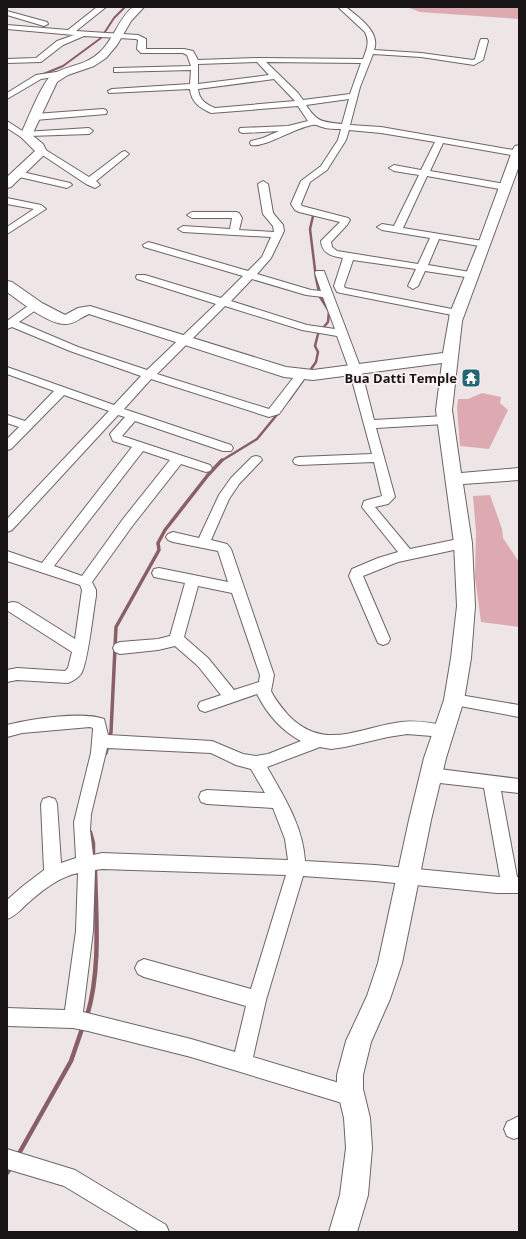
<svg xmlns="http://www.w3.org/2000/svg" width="526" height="1239" font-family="'Open Sans',sans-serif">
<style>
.green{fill:#deaab2}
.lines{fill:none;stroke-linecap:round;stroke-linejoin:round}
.stream-far3{stroke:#885f66;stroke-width:2}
.stream-far2{stroke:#885f66;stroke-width:2.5}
.stream-far1{stroke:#885f66;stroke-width:3.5}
.stream{stroke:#885f66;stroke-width:4.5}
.street-casing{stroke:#6d6566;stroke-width:2}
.secondary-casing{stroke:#6d6566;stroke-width:2}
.street{fill:#fff;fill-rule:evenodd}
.secondary{fill:#fff;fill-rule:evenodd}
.labels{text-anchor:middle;stroke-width:3.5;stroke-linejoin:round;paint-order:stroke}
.poi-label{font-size:13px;font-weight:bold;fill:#191516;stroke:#fcf2f3;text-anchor:end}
</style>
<rect width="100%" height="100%" fill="#eee5e6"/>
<g class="green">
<polygon points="407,7 519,7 519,19 420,12"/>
<polygon points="482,393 501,397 500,403 508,410 489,449 460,446 457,408 458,399 468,399"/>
<polygon points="490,495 502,529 503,538 519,562 519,627 481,622 475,577 476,532 473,496"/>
</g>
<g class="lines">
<polyline class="stream-far3" points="41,75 63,66 101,38 114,18 125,7"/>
<g class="stream-far2">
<polyline points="289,400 316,362 318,352 315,346 318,334 328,322 329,311 320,297 316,278 310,229 313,216"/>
<polyline points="221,461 257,439 280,411"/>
</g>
<polyline class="stream-far1" points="106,753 111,732 116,627 159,550 158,543 165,530 208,475 222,460"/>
<g class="stream">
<polyline points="90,832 93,843 93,859"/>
<path d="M 87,1016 C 101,969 96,918 95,869"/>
<polyline points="17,1157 71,1061 83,1026"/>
<polyline points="7,1173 12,1166"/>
</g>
<g class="street-casing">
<g id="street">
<path d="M 97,7 L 106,7 L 76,31 L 138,35 L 146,39 L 146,49 L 184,49 L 193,51 L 198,60 L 259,58 L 363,59 C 367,49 370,42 365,32 L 338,7 L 346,7 C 358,17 381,32 374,50 L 421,53 L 473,60 L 475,59 L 480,41 L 481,39 L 487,39 L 488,41 L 483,60 L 474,65 L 421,57 L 373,54 L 360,87 L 350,125 L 381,127 L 519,151 L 519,155 L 517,156 L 443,143 L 430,171 L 505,184 L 510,187 L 505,190 L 427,176 L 403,228 L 489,242 L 490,244 L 485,247 L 439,239 L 428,265 L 476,273 L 477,275 L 476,277 L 472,278 L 425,271 L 418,286 L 413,289 L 408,286 L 416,269 L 353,260 L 344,286 L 345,288 L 457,310 L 461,311 L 462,313 L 461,315 L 457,316 L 341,293 L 337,292 L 334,286 L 343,258 C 332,256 322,254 321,241 L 340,222 L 299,212 L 295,210 L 291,204 L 301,181 L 321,166 L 338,140 L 341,129 C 334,129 328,129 322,127 C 318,126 316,124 313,125 C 296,127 265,148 251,145 L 250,143 L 251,141 L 263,138 L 279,131 L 243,133 L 240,132 L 239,130 L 240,128 L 288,126 L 308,121 L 298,106 L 211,113 C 200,108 191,102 190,89 L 109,93 L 108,91 L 112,89 L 190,84 L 191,70 L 114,72 L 114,68 L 117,68 L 191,66 L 187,55 L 183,53 L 141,53 L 137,49 L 138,40 L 136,39 L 84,36 L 63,45 L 41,62 L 7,63 L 7,59 L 36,58 L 57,41 L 74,35 L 7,29 L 7,25 L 68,30 ZM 257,62 L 269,75 L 198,84 L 198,64 ZM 266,62 L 361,63 L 350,94 L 303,100 L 298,93 ZM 274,79 L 295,101 L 215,108 C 206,104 199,100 198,89 ZM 349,99 L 342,124 C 322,122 317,122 306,105 ZM 349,130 L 381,133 L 435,142 L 421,170 L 394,165 L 389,168 L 394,171 L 419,175 L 394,226 L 382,224 L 377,227 L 382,230 L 430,238 L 418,264 L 337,251 L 332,247 L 331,242 L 347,225 L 350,220 L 348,218 L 302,206 L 301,204 L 310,182 L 327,170 L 346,140 Z"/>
<polygon points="7,11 47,22 48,24 44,26 7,15"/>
<polygon points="63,71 66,71 66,75 41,79 7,99 7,93 36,75"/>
<polygon points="103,109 106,110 107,112 106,114 35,120 31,117 35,114"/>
<polygon points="7,121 24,132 89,128 93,131 89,134 29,136 31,138 27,141 7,128"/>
<polygon points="41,147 89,177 122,152 125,151 129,154 96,181 100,185 95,188 86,184 38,152 37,150"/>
<polygon points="18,171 70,183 72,185 67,188 15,176 13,174 15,172"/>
<path d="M 263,181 L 268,184 L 273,213 L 283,225 L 284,231 L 271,258 L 257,274 L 311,290 L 321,291 L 315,273 L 316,271 L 324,271 L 361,369 L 374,420 L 445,416 L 449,417 L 451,420 L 449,423 L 445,424 L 376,428 L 395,497 L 388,504 L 375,507 L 410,549 L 463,538 L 468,540 L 470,543 L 468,546 L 463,548 L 398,562 L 363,576 L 390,639 L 388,643 L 383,645 L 378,643 L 349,576 L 352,569 L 378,558 L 398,552 L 362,507 L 364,501 L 382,496 L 374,462 L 299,465 L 295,464 L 293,461 L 295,458 L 299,457 L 372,454 L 349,369 L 337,336 L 302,330 L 225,306 L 157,374 L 269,409 L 297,373 L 305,373 L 307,375 L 279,414 L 269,417 L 151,379 L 124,409 L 231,445 L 233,448 L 231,451 L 223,451 L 135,421 L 122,436 L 210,465 L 212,468 L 210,471 L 206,472 L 181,464 L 133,525 L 92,582 L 96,590 L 96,596 C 93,612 88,663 81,674 C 78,678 73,681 68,683 L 17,680 L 7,682 L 7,670 L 17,668 L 65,671 L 68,668 L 72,652 L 8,611 L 8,603 L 13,602 L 18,603 L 75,639 L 82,590 L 80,585 L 7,561 L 7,551 L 42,563 L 132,447 L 113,441 L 110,434 L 125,417 L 118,415 L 12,530 L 7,532 L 7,519 L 109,411 L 64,395 L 11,449 L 7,450 L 7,439 L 19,427 L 7,423 L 7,415 L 25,421 L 54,391 L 7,374 L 7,367 L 114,405 L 141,376 L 70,351 L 12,327 L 7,329 L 7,321 L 32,303 L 40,303 L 41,305 L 40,307 L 19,322 L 78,347 L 147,370 L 216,304 L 137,279 L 136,277 L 137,275 L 145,275 L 221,298 L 243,276 L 144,247 L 143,245 L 148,242 L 152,243 L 248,271 L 262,257 L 271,237 L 183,232 L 178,229 L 183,226 L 230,229 L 232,218 L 192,218 L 187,215 L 192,212 L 236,212 L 239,213 L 242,218 L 239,230 L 274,232 L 273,226 L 263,214 L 258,184 ZM 252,279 L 306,295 L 323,297 L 335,329 L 307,325 L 231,301 ZM 143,451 L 170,460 L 123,519 L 82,576 L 54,566 Z"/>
<polygon points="7,198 41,205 46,209 7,234 7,227 34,209 7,204"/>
<path d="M 256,456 L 260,457 L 262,460 L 239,484 L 229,499 L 211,540 L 227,544 L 231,549 L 274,675 L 271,691 C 275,700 283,709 289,716 C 325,752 360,727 401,722 C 416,720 430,723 444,725 L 449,727 L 452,731 L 449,735 L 444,737 L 407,734 L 388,737 L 345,747 L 331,749 L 320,747 L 267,767 C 284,797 303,826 305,861 L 375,865 L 500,877 L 484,788 L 431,782 L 425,780 L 423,775 L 425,770 L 431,768 L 519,779 L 519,793 L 501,791 L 517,877 L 519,877 L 519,893 L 497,893 L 375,881 L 303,876 L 266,1000 L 253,1057 L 359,1089 L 362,1096 L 359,1103 L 352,1106 L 191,1057 L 88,1031 L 73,1028 L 7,1026 L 7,1008 L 65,1010 L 76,931 L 78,873 C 59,877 44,889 29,902 C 22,908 16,916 7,919 L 7,900 L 23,886 L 44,870 L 41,804 L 43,799 L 49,797 L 55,799 L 57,804 L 61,863 L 76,858 L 74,822 L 91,753 L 93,730 L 93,728 L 90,727 L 22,733 L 7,737 L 7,725 C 29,719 83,711 104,719 L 108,735 L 212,741 L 243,754 L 256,756 L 268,754 L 301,741 C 282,731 267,714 257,694 L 205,712 L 200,710 L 198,706 L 200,702 L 221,695 L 198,666 L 175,646 L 158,650 L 120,654 L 115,652 L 113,648 L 115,644 L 120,642 L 158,639 L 170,636 L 185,583 L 154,577 L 152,573 L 154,569 L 159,568 L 228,582 L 218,551 L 173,542 L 168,540 L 166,537 L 168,534 L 173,532 L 199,538 L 219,495 L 231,478 L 252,457 ZM 198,586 L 232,593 L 260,675 L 259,682 L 234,690 L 208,658 L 184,637 ZM 107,748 L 211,753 L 236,765 L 251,769 L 265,793 L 207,790 L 201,792 L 199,797 L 201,802 L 207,804 L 273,808 L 285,839 L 288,860 L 102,853 L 93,855 L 90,830 L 91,814 ZM 102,869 L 286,875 L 251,989 L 144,959 L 138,962 L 135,968 L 138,974 L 144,977 L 246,1006 L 235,1052 L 191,1039 L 83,1012 L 93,931 L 95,870 Z"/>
<polygon points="454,694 519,705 519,717 449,704 447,700 449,696"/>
<polygon points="519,1116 519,1137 514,1139 507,1136 504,1129 507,1122"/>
<polygon points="7,1149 75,1170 166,1225 169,1232 140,1232 64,1186 7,1169"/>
</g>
</g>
<g class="secondary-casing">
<g id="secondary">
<path d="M 133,7 L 144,7 L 131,21 L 117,45 L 106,58 L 94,66 L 68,75 L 57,82 L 32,135 L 43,144 L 47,152 L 11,187 L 7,188 L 7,177 L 35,151 L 20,136 C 27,122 42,81 53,74 C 69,65 87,65 100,52 C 114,39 118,19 133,7 Z"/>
<path d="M 519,145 L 519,166 L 462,321 L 452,410 L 461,473 L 519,468 L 519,480 L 463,484 L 472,543 L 475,606 L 471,658 L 464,700 L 446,758 L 431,820 L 402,963 L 390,999 L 371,1042 L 363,1075 L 363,1089 L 370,1118 L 372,1148 L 368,1195 L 357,1232 L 329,1232 L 340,1195 L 346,1148 L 344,1118 L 337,1089 L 337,1075 L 346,1041 L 367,996 L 378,963 L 409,820 L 424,758 L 444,700 L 451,658 L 457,606 L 454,543 L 436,410 L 442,363 L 313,380 L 284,377 L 89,314 C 81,317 75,324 66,324 C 49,325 21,302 7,292 L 7,281 L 12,282 L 42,303 L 65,315 L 78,308 L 90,306 L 286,367 L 313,370 L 443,353 L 450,313 L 478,244 L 513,149 L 515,146 Z"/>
</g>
</g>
<use href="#street" class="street"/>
<use href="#secondary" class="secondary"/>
</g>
<defs>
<g id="temple-square" transform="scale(1)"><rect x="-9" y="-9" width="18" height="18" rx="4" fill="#236678" stroke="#fcf2f3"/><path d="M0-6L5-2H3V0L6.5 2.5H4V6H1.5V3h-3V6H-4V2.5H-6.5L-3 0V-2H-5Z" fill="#fff"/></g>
</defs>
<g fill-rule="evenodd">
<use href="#temple-square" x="471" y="378"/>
</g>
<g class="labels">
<g class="poi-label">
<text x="457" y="383">Bua Datti Temple</text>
</g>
</g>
<rect width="526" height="1239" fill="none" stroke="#191516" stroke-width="16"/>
</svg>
